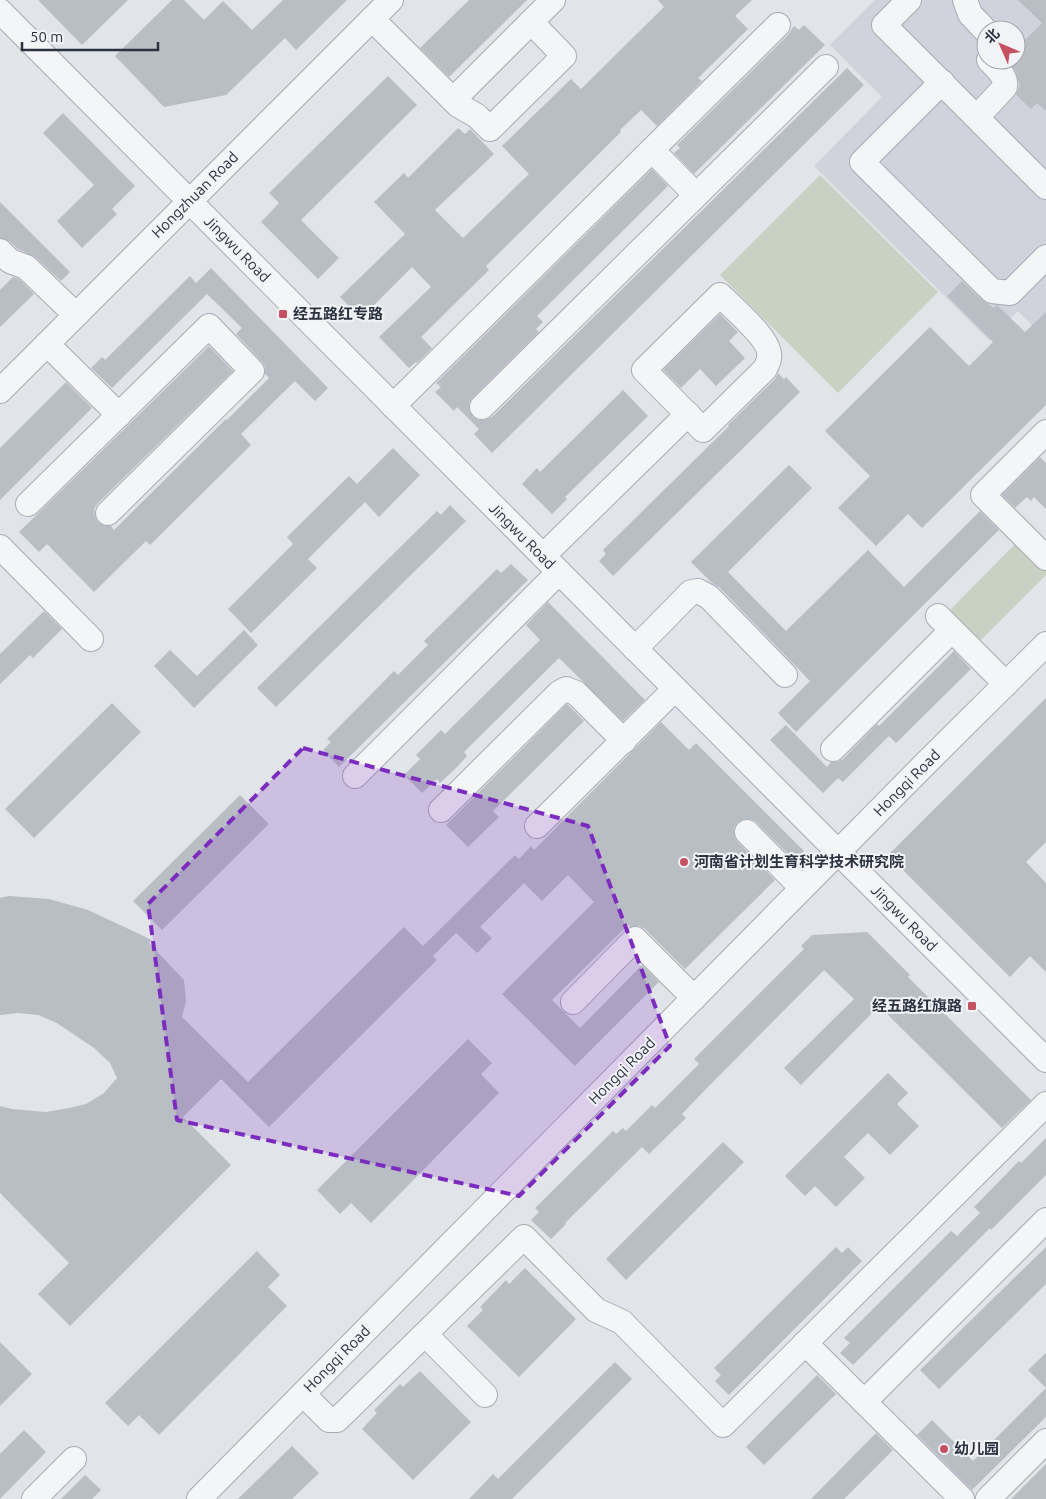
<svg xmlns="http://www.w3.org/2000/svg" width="1046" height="1499" font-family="Ubuntu,'Noto Sans SC',sans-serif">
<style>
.built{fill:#d0d3db;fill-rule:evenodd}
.green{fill:#c7d2c3}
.building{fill:#b9bec5}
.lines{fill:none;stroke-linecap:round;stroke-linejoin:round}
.minor-casing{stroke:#a7abb3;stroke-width:26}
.minor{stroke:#f4f5f7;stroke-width:24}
.marked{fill:#7b2cbf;fill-opacity:0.2;stroke:#7b2cbf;stroke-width:4;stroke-dasharray:10 6;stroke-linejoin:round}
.poi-dot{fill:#c55060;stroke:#f1f3f6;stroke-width:2}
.labels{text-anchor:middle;stroke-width:4;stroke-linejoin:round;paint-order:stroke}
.street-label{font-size:15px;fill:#2b3240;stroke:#f1f3f6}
.poi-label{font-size:15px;font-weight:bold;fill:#2b3240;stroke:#f1f3f6;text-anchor:start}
</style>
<rect width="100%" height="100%" fill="#e1e4e9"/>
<path class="built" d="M 875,0 L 1046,0 L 1046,339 L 1018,311 L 989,340 L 814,166 L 882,97 L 830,45 ZM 986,30 L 1016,30 L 1016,60 L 986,60 Z"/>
<g class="green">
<polygon points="820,175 938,292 838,393 720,275"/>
<polygon points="1017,542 1046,571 1046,575 977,644 947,613"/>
</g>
<g class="building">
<polygon points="38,0 128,0 82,45"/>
<polygon points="172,0 184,0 204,20 223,1 252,30 283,0 347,0 296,50 285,38 226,95 164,107 115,56"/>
<polygon points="469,0 527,0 449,77 420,48"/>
<polygon points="658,0 752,0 735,16 748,29 698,78 702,81 657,126 641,110 620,130 621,132 486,266 489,270 421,337 432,348 417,363 416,362 409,368 379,337 431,287 412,267 361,318 340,297 405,234 374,202 404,173 408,178 458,128 465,134 470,129 494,154 435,210 463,238 529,174 502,146 571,79 581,89 664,7"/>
<polygon points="1018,0 1046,0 1046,111 1037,103 1031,109 1016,95 1020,86 1015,70 1008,60 1016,60 1016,49 1042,23"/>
<polygon points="804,25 825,45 694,174 674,153 680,148 677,145 788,35 794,26 799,30"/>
<polygon points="847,68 864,85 492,453 474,434 479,429 457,407 454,411 435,392 441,387 436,383 652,169 668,186 537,316 543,322 536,329 539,332 472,398 469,403 469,410 473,417 478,420 485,420 492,417"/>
<polygon points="388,76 417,105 301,220 339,258 318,279 261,222 279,203 269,193"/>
<polygon points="63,113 135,186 112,209 117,214 82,248 57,221 94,185 43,133"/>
<polygon points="0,202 70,272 61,281 35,257 18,249 9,241 0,238"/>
<polygon points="211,268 328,388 315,401 295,381 241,434 251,445 150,545 146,541 94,592 47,544 39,552 19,532 209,346 233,371 98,503 94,509 95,517 99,523 105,526 111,526 114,530 226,419 227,420 269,378 265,374 265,367 262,362 236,334 242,328 207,294 112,388 91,368 102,357 105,360 190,276 196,283"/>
<polygon points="13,277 19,279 34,294 0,327 0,290"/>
<polygon points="962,281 983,301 994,308 996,305 998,306 1025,332 1046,312 1046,405 922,528 908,514 876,546 838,508 870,476 825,431 930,327 969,366 993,342 947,296"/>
<polygon points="720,314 738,332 729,341 745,358 716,386 700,369 681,388 663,370"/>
<polygon points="778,373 784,379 786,377 800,392 613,576 599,561 606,554 603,550 729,426 728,425 775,379"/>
<polygon points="66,382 92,408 0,500 0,448"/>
<polygon points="623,390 648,416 565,497 567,499 552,514 522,484 537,468 540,472"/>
<polygon points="393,448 420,475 379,517 365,502 308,559 317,568 251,633 228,609 293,544 287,537 349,476 357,484"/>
<polygon points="1040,457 1046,463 1046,509 1034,497 1031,501 1027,497 1015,508 1002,495"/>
<polygon points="789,465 812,488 728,572 786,631 868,550 904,587 980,511 999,530 796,732 778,713 810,681 719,587 712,583 691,562"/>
<polygon points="450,505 466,521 276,707 257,688 437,511 441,515"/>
<polygon points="511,564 528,580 339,767 323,750 331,742 327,739 394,671 398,675 428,645 424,641 497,569 501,573"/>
<polygon points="548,602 645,700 623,721 559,658 464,752 467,756 456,768 440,783 437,779 422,793 404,775 420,759 416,755 441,730 445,734 540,640 526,625"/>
<polygon points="44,611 62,629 33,658 30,655 0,684 0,654"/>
<polygon points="244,630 258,645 194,708 154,666 170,650 197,676"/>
<polygon points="954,651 971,669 896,743 889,736 843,782 838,778 823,793 770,740 786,725 827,767 831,762 837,762 843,759 877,724 879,726"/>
<polygon points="1046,698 1046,842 1026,862 1046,883 1046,972 1030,956 1010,977 888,855"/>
<polygon points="112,703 141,732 34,838 5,809"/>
<polygon points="567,704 584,721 493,811 499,817 468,847 446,825"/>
<polygon points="661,722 689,750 696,743 804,851 794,860 756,822 751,819 744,819 737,823 734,828 734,835 737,841 775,880 685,969 645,929 639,926 630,927 628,925 552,1000 580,1028 642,965 659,982 575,1066 502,994 594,902 568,875 542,901 524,883 480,927 492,938 477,953 456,933 433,956 437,960 269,1127 221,1079 183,1117 231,1165 70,1326 38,1294 69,1263 0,1193 0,1106 12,1109 46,1112 69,1108 86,1104 104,1093 117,1078 110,1063 94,1048 57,1023 38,1015 18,1013 0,1015 0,898 9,896 49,899 88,910 152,940 149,943 184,980 186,1001 182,1017 248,1082 404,927 423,946 515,855 519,859 531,846 534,850"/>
<polygon points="240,795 269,824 162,930 133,901"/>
<polygon points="867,932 910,975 908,977 1031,1100 1002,1128 879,1006 801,1085 784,1068 854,999 824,970 705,1090 682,1114 686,1118 649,1154 642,1147 565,1223 566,1224 551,1239 531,1220 539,1212 535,1208 613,1131 616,1134 623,1128 626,1131 652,1105 655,1108 699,1064 694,1059 804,949 801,946 812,935"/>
<polygon points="468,1039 492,1063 481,1074 499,1093 371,1223 351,1203 340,1214 317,1190"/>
<polygon points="888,1073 908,1093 897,1104 919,1126 890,1155 868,1133 844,1157 865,1178 836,1207 815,1186 805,1196 785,1176"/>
<polygon points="1046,1138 1046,1175 991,1230 990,1228 853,1365 840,1353 850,1343 844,1338 951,1231 957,1236 980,1213 974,1207 1019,1161 1021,1163"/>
<polygon points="723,1142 744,1162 626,1280 606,1259"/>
<polygon points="836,1247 842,1253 848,1247 862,1261 729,1395 715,1381 721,1375 714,1368"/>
<polygon points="1046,1247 1046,1284 939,1389 920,1370"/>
<polygon points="257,1251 280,1275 268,1287 287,1306 159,1435 139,1415 128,1426 105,1403"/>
<polygon points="525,1268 576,1319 519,1377 467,1326 483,1310 480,1307 506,1280 509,1284"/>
<polygon points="0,1342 32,1374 0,1406"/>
<polygon points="1046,1353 1046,1388 1028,1370"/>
<polygon points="615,1362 632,1379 512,1499 469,1499 493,1474 498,1479"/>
<polygon points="420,1371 471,1422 413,1480 362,1429 377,1413 374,1410 400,1384 403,1387"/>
<polygon points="817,1375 836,1394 764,1465 746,1447"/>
<polygon points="1046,1388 1046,1417 972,1490 917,1435 932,1420 973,1461"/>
<polygon points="24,1430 46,1452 0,1499 0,1454"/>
<polygon points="876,1433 893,1450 844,1499 811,1499"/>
<polygon points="292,1446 319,1473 292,1499 238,1499"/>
<polygon points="1046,1464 1046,1499 1011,1499"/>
<polygon points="85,1475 101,1490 92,1499 61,1499"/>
</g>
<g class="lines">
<g class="minor-casing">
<g id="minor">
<polyline points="909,0 884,25 1046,187"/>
<polyline points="965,0 970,14 986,31"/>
<polyline points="0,11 838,852 1046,1060"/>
<polyline points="372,19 458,105 477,116 490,129 564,56 531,22"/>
<polyline points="942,82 862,162 992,291 1010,293 1046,257"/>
<polyline points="453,100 553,0"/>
<path d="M 977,117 L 1005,87 C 1007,76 996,68 989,60"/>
<polyline points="652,150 696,195"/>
<polyline points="0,251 10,261 26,267 76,315"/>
<path d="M 720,295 C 732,307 773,341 769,358 C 769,362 766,366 765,369 L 703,430 L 644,370 Z"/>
<polyline points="47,344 119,415"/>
<polyline points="0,391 391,0"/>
<polyline points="393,406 778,25"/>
<polyline points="482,407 826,67"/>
<polyline points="1046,432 983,495 1046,558"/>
<polyline points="28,504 209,326 252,371 108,513"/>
<polyline points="0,547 91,639"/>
<polyline points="543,556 688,414"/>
<polyline points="938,616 1006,684"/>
<polyline points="635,649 691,592 698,591 709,597 785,675"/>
<polyline points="833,749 952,630"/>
<polyline points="355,776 559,572"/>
<polyline points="441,810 559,693 566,689 576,693 624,741"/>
<polyline points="537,826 675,689"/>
<polyline points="747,832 802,888"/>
<polyline points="573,1002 635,939 694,998"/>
<polyline points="425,1334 485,1395"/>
<polyline points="805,1343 962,1499"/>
<polyline points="303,1394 329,1420 337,1420 524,1237 596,1310 622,1322 723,1425 1046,1104"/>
<polyline points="864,1402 1046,1220"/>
<polyline points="34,1499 74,1459"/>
<polyline points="199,1499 924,765 1046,644"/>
<polyline points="988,1499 1046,1441"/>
</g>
</g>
<use href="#minor" class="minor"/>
</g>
<path class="marked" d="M 303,748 L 588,826 L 670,1046 L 519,1196 L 177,1120 L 148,904 Z"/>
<g class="poi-dot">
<rect x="278" y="309" width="10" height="10" rx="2.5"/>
<circle cx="684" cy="862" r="5"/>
<rect x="967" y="1001" width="10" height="10" rx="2.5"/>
<circle cx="944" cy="1449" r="5"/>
</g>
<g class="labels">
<g class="street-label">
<text transform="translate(195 195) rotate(-45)" y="5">Hongzhuan Road</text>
<text transform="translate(237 249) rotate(45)" y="5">Jingwu Road</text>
<text transform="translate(522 536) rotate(45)" y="5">Jingwu Road</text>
<text transform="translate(907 783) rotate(-45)" y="5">Hongqi Road</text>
<text transform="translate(904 918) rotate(45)" y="5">Jingwu Road</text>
<text transform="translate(622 1071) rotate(-45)" y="5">Hongqi Road</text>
<text transform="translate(337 1359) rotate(-45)" y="5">Hongqi Road</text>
</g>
<g class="poi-label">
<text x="293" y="319">经五路红专路</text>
<text x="694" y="867">河南省计划生育科学技术研究院</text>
<text x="962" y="1011" text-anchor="end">经五路红旗路</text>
<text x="954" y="1454">幼儿园</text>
</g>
</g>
<g transform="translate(1001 45) rotate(315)"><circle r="24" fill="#f1f3f6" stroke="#a2a6ad"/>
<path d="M0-4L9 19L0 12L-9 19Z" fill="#c55060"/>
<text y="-8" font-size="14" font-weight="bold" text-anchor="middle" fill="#2b3240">北</text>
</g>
<path d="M22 42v8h136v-8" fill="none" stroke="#2b3240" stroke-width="2.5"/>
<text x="30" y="42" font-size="15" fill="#2b3240" stroke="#f1f3f6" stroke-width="4" paint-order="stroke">50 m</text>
</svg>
